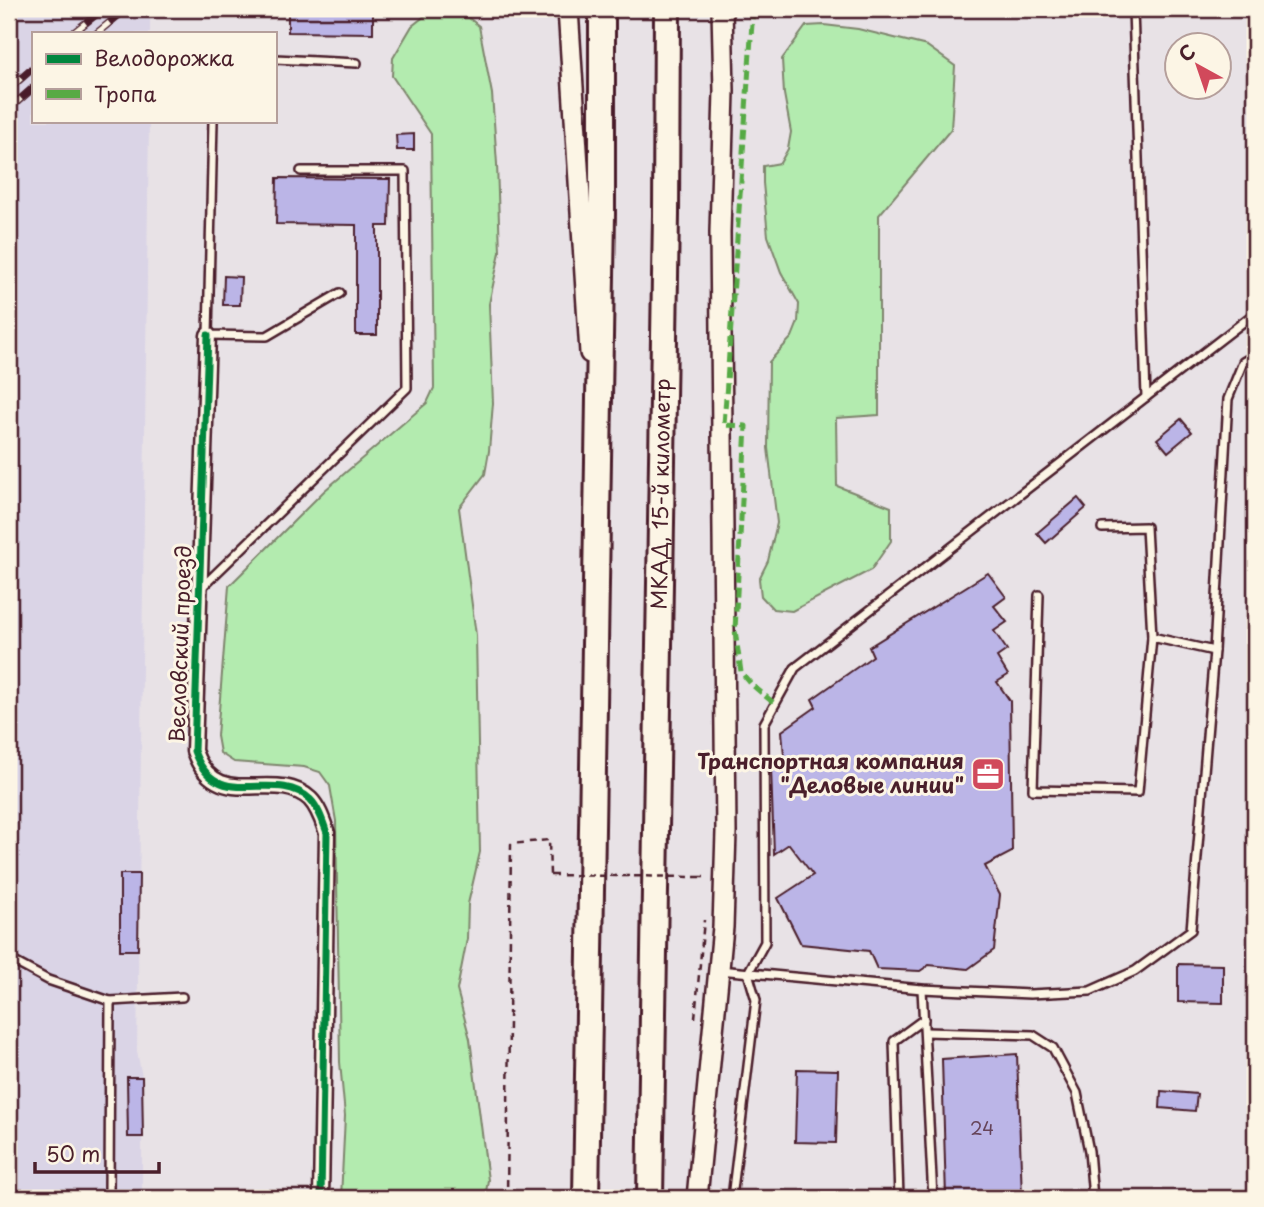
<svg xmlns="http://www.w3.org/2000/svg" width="1264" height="1207" font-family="'Playpen Sans',sans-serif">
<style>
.built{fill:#dad4e6}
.green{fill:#b3ebaf;stroke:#7e856d;stroke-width:2}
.building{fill:#bbb5e7;stroke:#4a1f2b;stroke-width:2}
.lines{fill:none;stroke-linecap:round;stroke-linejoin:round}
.service-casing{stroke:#4a1f2b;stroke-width:12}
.minor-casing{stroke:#4a1f2b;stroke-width:19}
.secondary-casing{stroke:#4a1f2b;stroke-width:24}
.trunk-casing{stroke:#4a1f2b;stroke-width:30}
.path{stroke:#4a1f2b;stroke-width:2.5;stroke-dasharray:7 5;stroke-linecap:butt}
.service{stroke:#fcf5e5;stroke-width:7}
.minor{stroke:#fcf5e5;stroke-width:14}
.secondary{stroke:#fcf5e5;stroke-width:19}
.trunk{stroke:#fcf5e5;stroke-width:24}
.rail-casing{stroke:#4a1f2b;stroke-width:8}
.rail{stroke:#fcf5e5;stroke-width:5;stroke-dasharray:16;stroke-linecap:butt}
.path-bridge{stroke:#4a1f2b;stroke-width:2.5;stroke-dasharray:7 5;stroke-linecap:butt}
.quiet{stroke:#57aa44;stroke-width:5;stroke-dasharray:10 5;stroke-linecap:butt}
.cycleway-casing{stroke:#fcf5e5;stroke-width:11}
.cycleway{stroke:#00873e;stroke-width:7}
.labels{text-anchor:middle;stroke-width:6;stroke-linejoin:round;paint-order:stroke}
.number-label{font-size:18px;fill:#66445a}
.street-label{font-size:21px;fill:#4a1f2b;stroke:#fcf5e5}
.poi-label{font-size:21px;font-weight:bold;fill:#4a1f2b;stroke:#fcf5e5;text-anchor:end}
</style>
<rect width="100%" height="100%" fill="#e8e2e6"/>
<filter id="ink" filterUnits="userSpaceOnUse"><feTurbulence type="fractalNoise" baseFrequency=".0143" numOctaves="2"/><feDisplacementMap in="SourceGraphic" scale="14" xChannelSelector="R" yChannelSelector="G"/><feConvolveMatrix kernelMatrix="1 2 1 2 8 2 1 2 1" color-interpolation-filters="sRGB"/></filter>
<g filter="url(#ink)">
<polygon class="built" points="9,9 150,9 150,33 33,33 33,121 149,121 138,979 137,1051 142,1077 142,1198 9,1198"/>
<g class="green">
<polygon points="459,10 479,26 492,94 497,164 500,252 489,304 493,403 489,451 485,474 459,508 476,635 480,852 468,904 467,939 457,990 470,1039 488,1180 485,1198 341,1198 345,1116 340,1062 336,821 330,786 320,772 304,767 234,762 220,753 217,736 229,586 324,491 427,403 434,388 431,134 392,76 393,58 412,26 426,15"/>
<polygon points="824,25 858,29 927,46 955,66 951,129 879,215 879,415 836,418 837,486 891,507 891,541 871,570 792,611 773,609 761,596 759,579 768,561 777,523 768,448 769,362 792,337 798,322 799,304 781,272 768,236 763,183 763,166 780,163 788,149 791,132 784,94 782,59 806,26"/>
</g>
<g class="building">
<polygon points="288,9 373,9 373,33 288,32"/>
<polygon points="414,134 414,150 397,150 396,135"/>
<polygon points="277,178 390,179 389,226 377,226 377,335 356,335 356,225 276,224"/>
<polygon points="224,276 241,277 240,305 223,305"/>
<polygon points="1181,419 1192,432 1168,452 1157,439"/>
<polygon points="1078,498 1086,508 1046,543 1037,533"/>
<polygon points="988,573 1006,597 994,606 1007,622 994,631 1007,650 997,657 1008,675 997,682 1010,701 1012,852 985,866 1000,895 994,950 968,969 929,965 920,971 877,969 869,951 801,944 778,898 813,875 789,844 774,854 771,768 784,756 782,731 816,707 812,699 873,656 869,647"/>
<polygon points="120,874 139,874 138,950 120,950"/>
<polygon points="1178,964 1223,965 1223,1003 1178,1002"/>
<polygon points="1017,1054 1022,1198 946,1198 942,1059"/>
<polygon points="797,1069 838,1070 836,1143 795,1142"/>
<polygon points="127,1077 142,1077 143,1137 128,1137"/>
<polygon points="1161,1091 1197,1094 1195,1111 1160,1108"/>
</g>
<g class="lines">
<g class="service-casing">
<g id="service">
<polyline points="1133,9 1146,397"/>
<polyline points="275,59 357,63"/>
<polyline points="213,121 208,335 267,336 340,293"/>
<polyline points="1102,528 1146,527 1152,637"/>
<polyline points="200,589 407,388 405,171 301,171"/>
<polyline points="1039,595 1033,790 1138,792 1152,637 1214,651"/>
<polyline points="9,959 48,980 110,1001 182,997"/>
<polyline points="719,970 922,989 1030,994 1090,991 1135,971 1191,930 1214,651 1228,399 1243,362 1255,355"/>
<polyline points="922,989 933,1198"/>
<polyline points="925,1032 1033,1035 1053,1048 1077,1093 1089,1151 1093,1198"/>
<polyline points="109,1198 110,1001"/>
<polyline points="732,1198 756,1000 748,973 765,942 764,724 795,668 1255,313"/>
<polyline points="899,1198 894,1041 924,1019"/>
</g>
</g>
<g class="minor-casing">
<path id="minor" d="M 208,335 L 194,751 C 217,815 273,766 310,799 C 319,808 323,822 327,833 L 321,1198"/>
</g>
<g class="secondary-casing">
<g id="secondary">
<polyline points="568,9 590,353"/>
<polyline points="697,1198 723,927 726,832 720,232 724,91 722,9"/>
</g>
</g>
<g class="trunk-casing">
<g id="trunk">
<polyline points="586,1198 602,214 602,9"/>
<path id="s1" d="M 650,1198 L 666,215 L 667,9"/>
</g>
</g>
<g class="path">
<polyline points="697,877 706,877"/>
<polyline points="695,1018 704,920"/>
<polyline points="507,1198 511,844 549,840 550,875"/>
</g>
<use href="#service" class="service"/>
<use href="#minor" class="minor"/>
<use href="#secondary" class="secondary"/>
<use href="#trunk" class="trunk"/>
<g class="rail-casing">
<g id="rail">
<polyline points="73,33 103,9"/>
<polyline points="97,33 126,9"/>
<polyline points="9,89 33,68"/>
<polyline points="9,109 33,88"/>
</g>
</g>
<use href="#rail" class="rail"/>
<polyline class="path-bridge" points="550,875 697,877"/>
<polyline class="quiet" points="753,9 724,425 746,426 735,630 741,672 752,685 775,704"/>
<g class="cycleway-casing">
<path id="cycleway" d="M 208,335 L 194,751 C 217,815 273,766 310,799 C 319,808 323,822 327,833 L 321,1198"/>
</g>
<use href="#cycleway" class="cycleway"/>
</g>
</g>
<defs>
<g id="office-square" transform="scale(1.75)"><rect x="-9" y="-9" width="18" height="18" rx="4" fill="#d1495b" stroke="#fcf5e5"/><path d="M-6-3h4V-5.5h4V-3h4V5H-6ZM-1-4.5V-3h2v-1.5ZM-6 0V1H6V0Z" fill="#fff"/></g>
</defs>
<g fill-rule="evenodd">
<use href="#office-square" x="988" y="774"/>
</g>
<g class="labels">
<g class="number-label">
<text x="982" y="1135">24</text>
</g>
<g class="street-label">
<text dy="7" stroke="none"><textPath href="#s1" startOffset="704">МКАД, 15-й километр</textPath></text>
<text transform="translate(181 644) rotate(-88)" y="7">Весловский проезд</text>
</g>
<g class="poi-label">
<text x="964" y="769">Транспортная компания<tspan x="964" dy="24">"Деловые линии"</tspan></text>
</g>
</g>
<rect width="1264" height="1207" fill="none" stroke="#fcf5e5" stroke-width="35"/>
<rect x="18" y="18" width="1229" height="1172" fill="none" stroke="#4a1f2b" stroke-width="2.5" filter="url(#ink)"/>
<rect x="32" y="32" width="245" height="91" fill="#fcf5e5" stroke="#b59f9b" stroke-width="2"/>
<rect x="46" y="54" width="35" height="10" fill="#00873e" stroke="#b59f9b" stroke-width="2"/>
<text x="94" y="66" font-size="21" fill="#4a1f2b">Велодорожка</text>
<rect x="46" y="89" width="35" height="10" fill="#57aa44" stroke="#b59f9b" stroke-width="2"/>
<text x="94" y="102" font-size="21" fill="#4a1f2b">Тропа</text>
<g transform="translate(1198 66) rotate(320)"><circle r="33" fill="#fcf5e5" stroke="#b59f9b" stroke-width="2"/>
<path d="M0-5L12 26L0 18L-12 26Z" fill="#d1495b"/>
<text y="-10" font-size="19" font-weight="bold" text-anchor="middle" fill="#4a1f2b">С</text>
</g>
<path d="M35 1162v10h124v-10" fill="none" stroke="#4a1f2b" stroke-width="3.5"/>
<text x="46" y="1162" font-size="21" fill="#4a1f2b" stroke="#fcf5e5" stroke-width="5" paint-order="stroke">50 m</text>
</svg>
